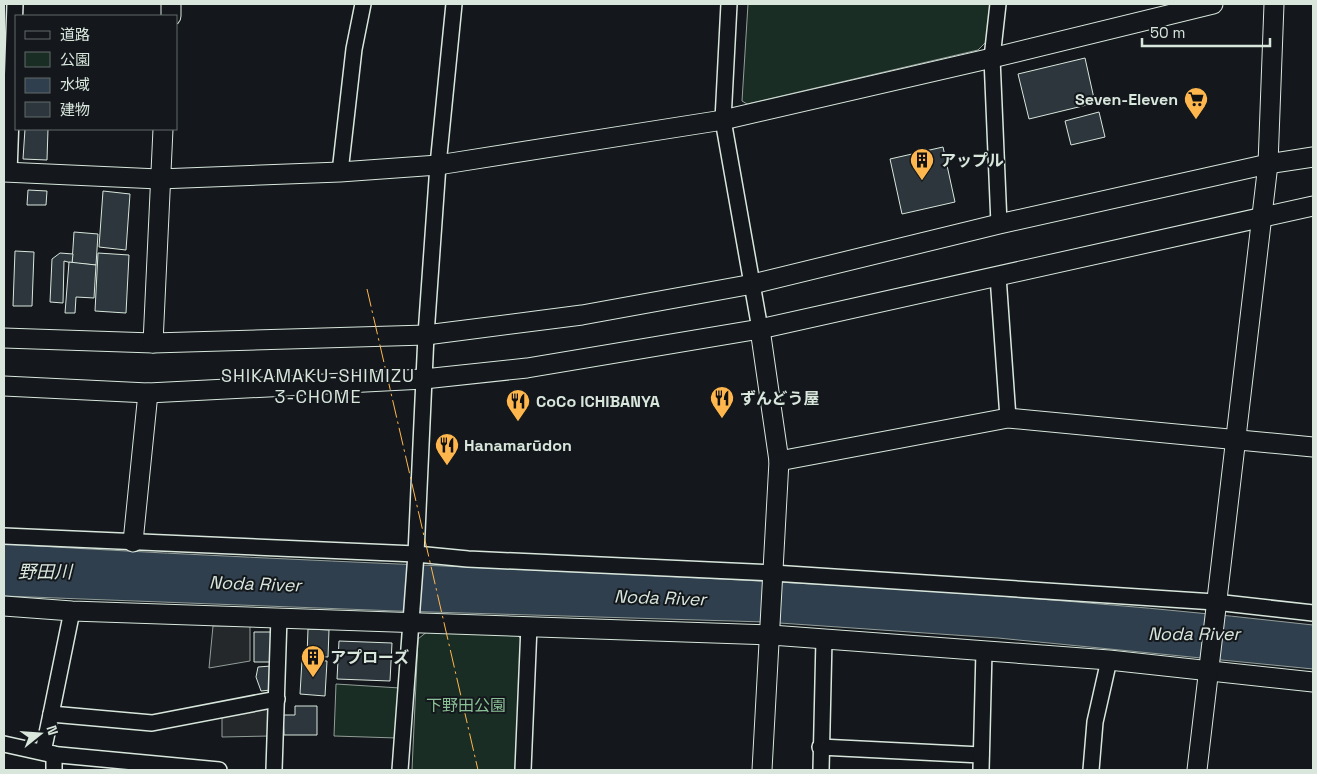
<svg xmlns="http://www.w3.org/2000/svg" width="1317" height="774" font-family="'Space Grotesk','Noto Sans JP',sans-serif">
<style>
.green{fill:#1a2d24;stroke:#939e99}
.parking{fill:#24282b;stroke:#939e99}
.water{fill:#2f3f4d;stroke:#939e99}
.building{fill:#2c363c;stroke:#d8e6dc}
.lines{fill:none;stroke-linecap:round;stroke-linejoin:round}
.minor-casing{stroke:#d8e6dc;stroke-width:18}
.tertiary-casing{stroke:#d8e6dc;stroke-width:21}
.minor{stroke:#14181c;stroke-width:15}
.tertiary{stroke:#14181c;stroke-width:19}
.power{stroke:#ffb74d;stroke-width:1;stroke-dasharray:18 4 2.5 4;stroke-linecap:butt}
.labels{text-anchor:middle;stroke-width:4;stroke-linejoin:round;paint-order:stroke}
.poi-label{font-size:16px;font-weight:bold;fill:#d8e6dc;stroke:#14181c;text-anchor:start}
.park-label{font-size:16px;fill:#8ac095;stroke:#14181c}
.neighbourhood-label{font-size:18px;letter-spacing:1px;fill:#d8e6dc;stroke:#14181c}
.water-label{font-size:18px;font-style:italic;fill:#d8e6dc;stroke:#14181c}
</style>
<rect width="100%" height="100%" fill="#14181c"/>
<g class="green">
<polygon points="748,4 990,4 986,42 978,50 747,104 742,101"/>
<polygon points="428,631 514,632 521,639 515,770 412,770 418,639"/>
<polygon points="336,684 400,688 397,738 334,736"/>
</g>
<g class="parking">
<polygon points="213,626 250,626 250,661 209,668"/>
<polygon points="273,705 270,736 222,737 222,715"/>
</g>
<path class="water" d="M 4,544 C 440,571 878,575 1313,625 L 1313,669 L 998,638 L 765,622 L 397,611 L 4,596 Z"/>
<g class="building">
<polygon points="1085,58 1095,103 1029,119 1018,74"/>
<polygon points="1099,112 1105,137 1071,145 1065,121"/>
<polygon points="25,129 48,129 47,160 23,159"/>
<polygon points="943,147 955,202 902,214 890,159"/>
<polygon points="28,190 47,191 46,205 27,205"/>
<polygon points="103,191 130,194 126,250 99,247"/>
<polygon points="74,232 98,234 96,265 72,263"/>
<polygon points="15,251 34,252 32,306 13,306"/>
<polygon points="60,253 73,254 72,263 64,261 63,303 50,302 52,259"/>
<polygon points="98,253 129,255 126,313 95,311"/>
<polygon points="69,262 96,265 94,298 76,297 75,313 65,313"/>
<polygon points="308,629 329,630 328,657 307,656"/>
<polygon points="254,632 271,632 272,662 254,662"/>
<polygon points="339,641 392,643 390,681 337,679"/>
<polygon points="302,660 327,661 325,696 300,694"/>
<polygon points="271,666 271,690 261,691 256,677 258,667"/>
<polygon points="295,706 317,706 317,735 284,735 283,715 295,715"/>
</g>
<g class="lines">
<g class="minor-casing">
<g id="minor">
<polyline points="729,4 723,120 760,329"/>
<polyline points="998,4 992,58 999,224"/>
<polyline points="340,172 354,49 363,4"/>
<polyline points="9,173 15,4"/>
<polyline points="998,276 1008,418"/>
<polyline points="4,536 416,554 468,559 773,573 1215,602 1313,613"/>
<polyline points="72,611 51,714 152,723 277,699"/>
<polyline points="51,714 43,752 54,754 54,770"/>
<polyline points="4,744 49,754 219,770"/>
<polyline points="820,747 981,755"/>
<polyline points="274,770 279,617"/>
<polyline points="400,770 416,554 426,335 438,165 454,4"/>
<polyline points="523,770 529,626"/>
<polyline points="821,770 824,639"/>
<polyline points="981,770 984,651"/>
<polyline points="1091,770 1095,722 1109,660"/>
</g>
</g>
<g class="tertiary-casing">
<g id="tertiary">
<polyline points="171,16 171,4"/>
<polyline points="4,172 159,179 340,172 438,165 723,120 992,58 1213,4"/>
<polyline points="760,329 779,461 762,770"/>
<polyline points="4,338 153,343 426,335 582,315 753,284 999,224 1268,164 1313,157"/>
<polyline points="153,343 163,129"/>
<polyline points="4,386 148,393 424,379 527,368 760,329 1313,206"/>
<polyline points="779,461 1008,418 1313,447"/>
<polyline points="133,542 148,393"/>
<polyline points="4,606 72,611 771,635 1109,660 1313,682"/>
<polyline points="1197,770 1268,164 1274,4"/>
</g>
</g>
<use href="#minor" class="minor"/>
<use href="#tertiary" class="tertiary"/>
<polyline class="power" points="367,289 478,770"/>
</g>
<defs>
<g id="supermarket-pin" transform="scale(1.25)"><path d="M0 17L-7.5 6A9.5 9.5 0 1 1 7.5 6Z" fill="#ffb74d" stroke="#14181c"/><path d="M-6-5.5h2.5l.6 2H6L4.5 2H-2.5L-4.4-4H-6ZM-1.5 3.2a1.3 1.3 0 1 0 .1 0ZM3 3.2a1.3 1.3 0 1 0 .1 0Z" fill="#111"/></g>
<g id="building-pin" transform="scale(1.25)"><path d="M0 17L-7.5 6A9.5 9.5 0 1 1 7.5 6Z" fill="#ffb74d" stroke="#14181c"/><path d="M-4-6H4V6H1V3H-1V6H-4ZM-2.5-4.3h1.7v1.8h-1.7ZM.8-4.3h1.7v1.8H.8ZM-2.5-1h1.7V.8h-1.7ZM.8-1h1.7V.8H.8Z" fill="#111"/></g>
<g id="restaurant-pin" transform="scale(1.25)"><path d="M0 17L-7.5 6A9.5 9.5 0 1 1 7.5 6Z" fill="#ffb74d" stroke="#14181c"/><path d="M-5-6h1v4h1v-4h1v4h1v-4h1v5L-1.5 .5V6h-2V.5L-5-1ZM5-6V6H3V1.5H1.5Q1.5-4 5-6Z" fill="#111"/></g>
</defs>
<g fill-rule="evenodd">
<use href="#supermarket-pin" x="1196" y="99"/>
<use href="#building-pin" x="922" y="160"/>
<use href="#restaurant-pin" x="722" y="398"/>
<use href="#restaurant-pin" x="518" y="401"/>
<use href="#restaurant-pin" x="447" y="445"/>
<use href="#building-pin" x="313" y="657"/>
</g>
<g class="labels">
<g class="poi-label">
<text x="1178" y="105" text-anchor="end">Seven-Eleven</text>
<text x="940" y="166">アップル</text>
<text x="740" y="404">ずんどう屋</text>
<text x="536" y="407">CoCo ICHIBANYA</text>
<text x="464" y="451">Hanamarūdon</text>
<text x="330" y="663">アプローズ</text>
</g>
<g class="park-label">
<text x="466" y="711">下野田公園</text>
</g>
<g class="neighbourhood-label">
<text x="318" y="382">SHIKAMAKU-SHIMIZU<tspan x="318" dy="21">3-CHOME</tspan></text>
</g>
<g class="water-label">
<text x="45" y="578">野田川</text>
<text transform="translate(255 584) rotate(2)" y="6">Noda River</text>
<text transform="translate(660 598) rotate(2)" y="6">Noda River</text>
<text x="1194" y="640">Noda River</text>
</g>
</g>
<rect width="1317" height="774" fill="none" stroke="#d8e6dc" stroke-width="10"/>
<rect x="15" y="15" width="162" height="115" fill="#14181c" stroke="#626a69"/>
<rect x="25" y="31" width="25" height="8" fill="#14181c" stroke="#626a69"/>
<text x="60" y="40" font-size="15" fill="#d8e6dc">道路</text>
<rect x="25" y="52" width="25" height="15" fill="#1a2d24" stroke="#626a69"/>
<text x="60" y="65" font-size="15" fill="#d8e6dc">公園</text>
<rect x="25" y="78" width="25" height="15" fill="#2f3f4d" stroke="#626a69"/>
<text x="60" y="90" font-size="15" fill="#d8e6dc">水域</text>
<rect x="25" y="102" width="25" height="15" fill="#2c363c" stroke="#626a69"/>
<text x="60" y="115" font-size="15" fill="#d8e6dc">建物</text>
<g transform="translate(40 734) rotate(73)" stroke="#14181c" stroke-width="4" paint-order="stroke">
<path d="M0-4L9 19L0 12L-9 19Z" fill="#d8e6dc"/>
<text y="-8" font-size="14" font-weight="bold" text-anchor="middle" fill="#d8e6dc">N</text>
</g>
<path d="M1142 38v8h128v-8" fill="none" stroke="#d8e6dc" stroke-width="2.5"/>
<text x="1150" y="38" font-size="15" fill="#d8e6dc" stroke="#14181c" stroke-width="4" paint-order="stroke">50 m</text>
</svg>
